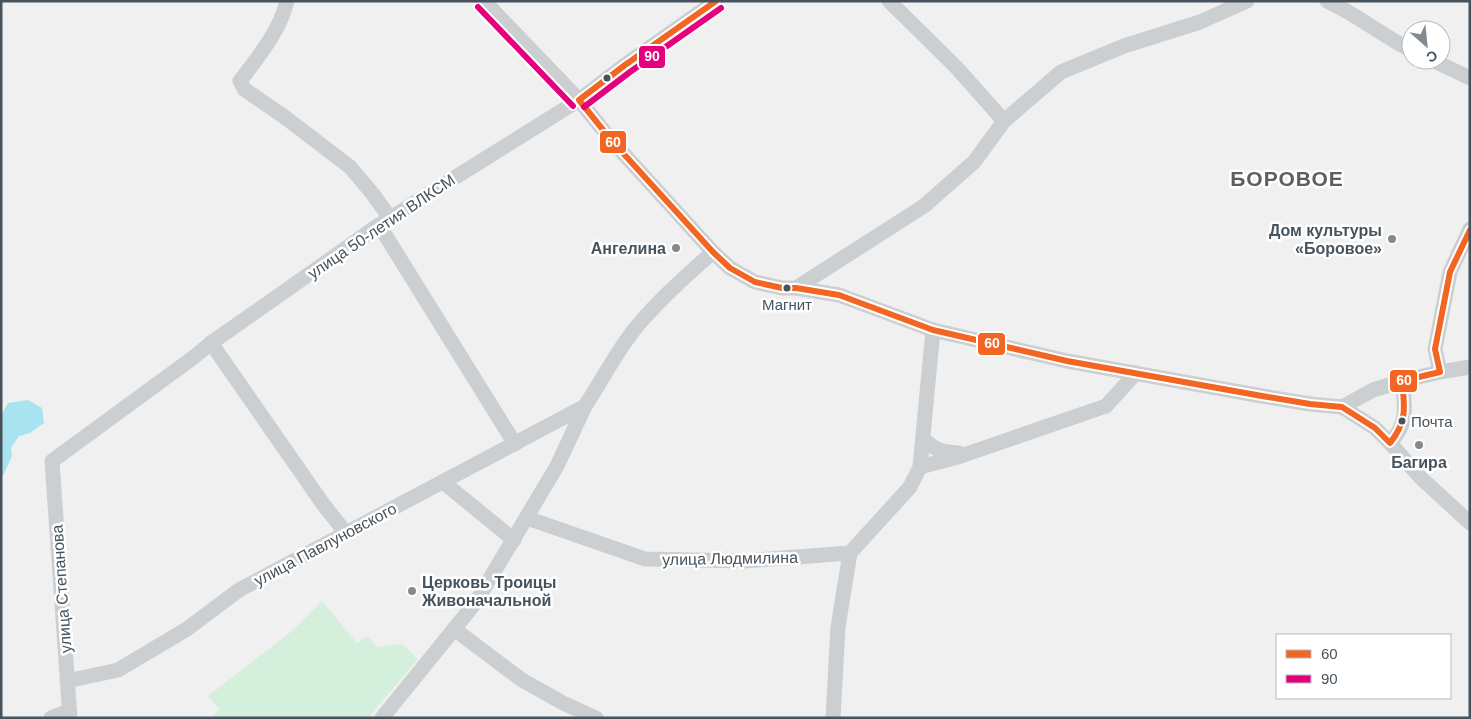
<svg xmlns="http://www.w3.org/2000/svg" width="1471" height="719" font-family="Helvetica,sans-serif">
<style>
.green{fill:#d4f0dd}
.water{fill:#a8e3ef}
.lines{fill:none;stroke-linecap:round;stroke-linejoin:round}
.minor{stroke:#cccfd1;stroke-width:15}
.bus-1-casing{stroke:#fff;stroke-width:10}
.bus-2-casing{stroke:#fff;stroke-width:10}
.bus-1{stroke:#f26522;stroke-width:6}
.bus-2{stroke:#e5007d;stroke-width:6}
.bus-dot{fill:#46535d;stroke:#fff;stroke-width:2}
.poi-dot{fill:#828a90;stroke:#fff;stroke-width:2}
.labels{text-anchor:middle;stroke-width:5;stroke-linejoin:round;paint-order:stroke}
.bus-label{font-size:15px;fill:#46535d;stroke:#fff}
.street-label{font-size:16px;fill:#46535d;stroke:#fff}
.poi-label{font-size:16px;font-weight:bold;fill:#46535d;stroke:#fff;text-anchor:end}
.district-label{font-size:21px;font-weight:bold;letter-spacing:1px;fill:#5b6064;stroke:#fff}
.line-badge{stroke:#fff;stroke-width:2}
.badge-label{font-size:14px;text-anchor:middle;font-weight:bold;fill:#fff}
</style>
<rect width="100%" height="100%" fill="#f1f0f0"/>
<polygon class="green" points="322,601 357,643 367,636 378,647 402,644 418,659 368,718 211,718 219,709 208,696 293,630"/>
<polygon class="water" points="28,400 42,408 44,423 30,433 19,436 11,448 12,456 3,476 1,476 1,416 8,403"/>
<g class="lines">
<g class="minor">
<path d="M 287,1 C 280,31 258,57 240,81 L 244,89 L 286,118 L 350,167 L 372,193 L 390,218"/>
<polyline points="484,1 579,100 612,141 713,252 730,268 755,282 782,288 796,288 839,295 933,330 1067,361 1262,396 1310,404 1342,407 1373,390 1402,381 1440,372 1435,349 1450,272 1470,229"/>
<polyline points="889,1 956,67 1004,121"/>
<path d="M 1327,1 C 1357,14 1382,36 1411,50"/>
<polyline points="1432,60 1470,78"/>
<polyline points="379,225 515,444"/>
<polyline points="796,288 924,206 974,162 1004,121 1061,72 1124,46 1200,22 1247,1"/>
<polyline points="933,330 920,467 958,457 1106,406 1136,373"/>
<polyline points="211,343 323,504 346,533"/>
<polyline points="1440,372 1470,367"/>
<polyline points="1342,407 1375,428 1390,443 1421,478 1470,523"/>
<path d="M 923,439 C 937,451 941,452 959,453"/>
<path d="M 1390,443 C 1409,422 1405,407 1402,381"/>
<polyline points="443,482 514,540"/>
<polyline points="527,518 645,559 744,561 850,553"/>
<polyline points="454,629 522,680 563,703 596,718"/>
<path d="M 67,681 L 118,670 L 187,629 L 239,590 L 585,406 C 603,379 617,350 638,325 C 661,298 687,275 713,252"/>
<polyline points="51,718 69,711"/>
<polyline points="70,718 52,461 194,357 211,343 379,225 579,100 625,65 716,1"/>
<polyline points="382,718 476,602 557,466 585,406"/>
<polyline points="833,718 838,627 850,553 910,487 920,467"/>
</g>
<g class="bus-1-casing">
<path id="bus-1" d="M 716,1 L 625,65 L 579,100 L 612,141 L 713,252 L 730,268 L 755,282 L 782,288 L 796,288 L 839,295 L 933,330 L 1067,361 L 1262,396 L 1310,404 L 1342,407 L 1375,428 L 1390,443 C 1407,422 1405,407 1402,381 L 1440,372 L 1435,349 L 1450,272 L 1470,230"/>
</g>
<g class="bus-2-casing">
<g id="bus-2">
<polyline points="478,7 573,106"/>
<polyline points="584,107 630,72 721,8"/>
</g>
</g>
<use href="#bus-1" class="bus-1"/>
<use href="#bus-2" class="bus-2"/>
</g>
<g class="bus-dot">
<circle cx="607" cy="78" r="4.5"/>
<circle cx="787" cy="288" r="4.5"/>
<circle cx="1402" cy="421" r="4.5"/>
</g>
<g class="poi-dot">
<circle cx="1392" cy="239" r="5"/>
<circle cx="676" cy="248" r="5"/>
<circle cx="1419" cy="445" r="5"/>
<circle cx="412" cy="591" r="5"/>
</g>
<g class="labels">
<g class="bus-label">
<text x="787" y="310">Магнит</text>
<text x="1411" y="427" text-anchor="start">Почта</text>
</g>
<g class="street-label">
<text transform="translate(381 226) rotate(-34)" y="6">улица 50-летия ВЛКСМ</text>
<text transform="translate(325 544) rotate(-28)" y="6">улица Павлуновского</text>
<text transform="translate(730 558) rotate(-1)" y="6">улица Людмилина</text>
<text transform="translate(61 589) rotate(-94)" y="6">улица Степанова</text>
</g>
<g class="poi-label">
<text x="1382" y="236">Дом культуры<tspan x="1382" dy="18">«Боровое»</tspan></text>
<text x="666" y="254">Ангелина</text>
<text x="1419" y="468" text-anchor="middle">Багира</text>
<text x="422" y="588" text-anchor="start">Церковь Троицы<tspan x="422" dy="18">Живоначальной</tspan></text>
</g>
<g class="district-label">
<text x="1287" y="186">БОРОВОЕ</text>
</g>
</g>
<g class="line-badge">
<rect x="638" y="45" width="28" height="24" rx="5" fill="#e5007d"/>
<rect x="599" y="130" width="28" height="24" rx="5" fill="#f26522"/>
<rect x="977" y="332" width="29" height="24" rx="5" fill="#f26522"/>
<rect x="1389" y="369" width="29" height="24" rx="5" fill="#f26522"/>
</g>
<g class="badge-label">
<text x="652" y="61">90</text>
<text x="613" y="147">60</text>
<text x="992" y="348">60</text>
<text x="1404" y="385">60</text>
</g>
<rect width="1471" height="719" fill="none" stroke="#46535d" stroke-width="5"/>
<rect x="1276" y="634" width="175" height="65" fill="#ffffff" stroke="#b5babe"/>
<rect x="1286" y="650" width="25" height="8" fill="#f26522" stroke="#b5babe"/>
<text x="1321" y="659" font-size="15" fill="#46535d">60</text>
<rect x="1286" y="675" width="25" height="8" fill="#e5007d" stroke="#b5babe"/>
<text x="1321" y="684" font-size="15" fill="#46535d">90</text>
<g transform="translate(1426 45) rotate(153)"><circle r="24" fill="#ffffff" stroke="#b5babe"/>
<path d="M0-4L9 19L0 12L-9 19Z" fill="#828a90"/>
<text y="-8" font-size="14" font-weight="bold" text-anchor="middle" fill="#46535d">С</text>
</g>
</svg>
